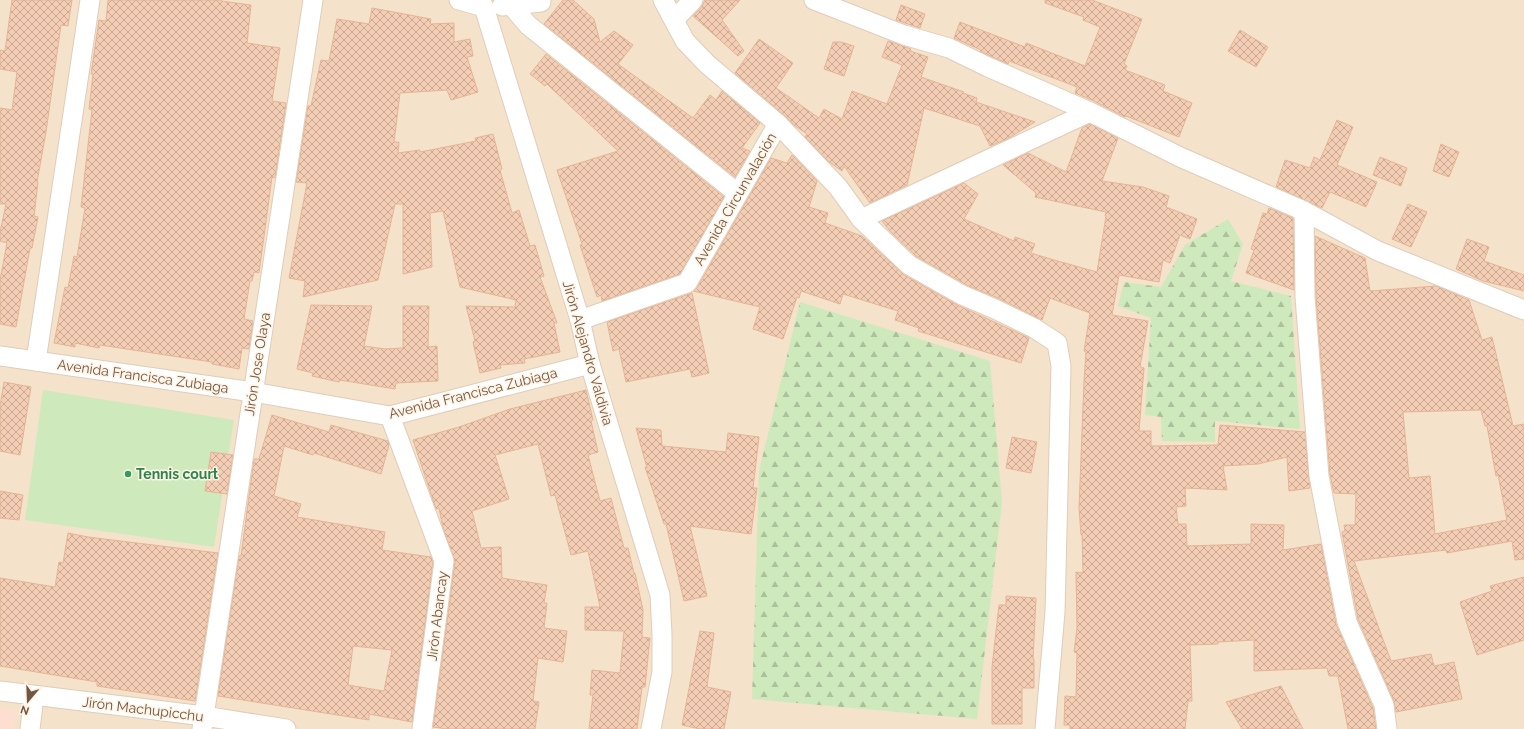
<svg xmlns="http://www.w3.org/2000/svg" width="1524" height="729" font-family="Raleway,sans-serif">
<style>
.residential{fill:#f4e2cb}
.commercial{fill:#feded0}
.green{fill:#ceeabc}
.forest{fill:url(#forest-firs)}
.building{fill:url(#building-cross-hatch);stroke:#e6b494;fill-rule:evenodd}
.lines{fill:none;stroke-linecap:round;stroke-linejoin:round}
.minor-casing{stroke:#e0ccb9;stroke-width:21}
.minor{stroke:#fff;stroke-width:19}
.leisure-dot{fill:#2e9e5b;stroke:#fff4e4;stroke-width:1.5}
.labels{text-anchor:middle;stroke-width:3;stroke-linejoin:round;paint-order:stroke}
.street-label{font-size:14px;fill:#725645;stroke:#fff4e4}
.leisure-label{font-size:14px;font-weight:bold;fill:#27864d;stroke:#fff4e4;text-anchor:start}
</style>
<defs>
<pattern id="forest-firs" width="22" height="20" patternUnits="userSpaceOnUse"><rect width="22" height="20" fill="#ceeabc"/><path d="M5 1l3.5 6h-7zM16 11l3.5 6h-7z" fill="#acc09b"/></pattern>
<pattern id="building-cross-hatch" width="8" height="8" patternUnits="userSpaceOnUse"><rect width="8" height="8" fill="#f3cdb4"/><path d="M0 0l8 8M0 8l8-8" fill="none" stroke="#c9a994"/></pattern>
</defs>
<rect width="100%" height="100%" fill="#fdf1dd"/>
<rect class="residential" x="0" y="0" width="1524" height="729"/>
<polygon class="commercial" points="0,709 16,711 13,729 0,729"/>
<polygon class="green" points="43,390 234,420 214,547 25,520"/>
<g class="forest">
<polygon points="1228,219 1243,244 1231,281 1291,296 1300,429 1215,421 1215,442 1162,441 1161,417 1145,415 1151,318 1118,306 1124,282 1161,287 1185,245"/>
<polygon points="800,302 990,361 1002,502 977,719 752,699 759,471"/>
</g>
<g class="building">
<polygon points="12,0 72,0 68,26 61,25 46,132 37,182 38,182 34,216 38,217 32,248 30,248 16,327 0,324 0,280 7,243 0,241 0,232 6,204 0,204 0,108 12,110 17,72 0,69 0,50 5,51"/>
<polygon points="108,0 222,0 221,1 251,5 247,43 280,48 272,101 286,103 275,178 272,177 259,273 254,272 252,281 250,281 244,319 253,321 249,349 242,348 239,369 212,364 212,362 100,345 99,348 75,343 75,347 54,343 65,287 68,288 74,256 77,257 85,208 81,207 92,110 89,109 93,74 91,74 99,20 106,21"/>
<polygon points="563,0 573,0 594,19 600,42 614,31 633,45 618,64 693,118 710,95 716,100 722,91 760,123 742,148 750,151 735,177 544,24"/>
<polygon points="705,0 740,0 722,20 744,51 738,56 693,16 701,8"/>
<polygon points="1045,0 1092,0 1142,19 1124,64 1127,66 1125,70 1165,85 1163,91 1192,103 1179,137 1126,116 1125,117 1092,100 1075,93 1077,87 1009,61 1008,64 980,51 981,50 954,38 960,22 1025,47 1026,43 1085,66 1100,27 1083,20 1084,17 1045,3"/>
<polygon points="901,5 925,14 920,28 896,20"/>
<polygon points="372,8 431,19 430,24 454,23 454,42 470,39 473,56 467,57 478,92 451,100 447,90 400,93 394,142 399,142 398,153 420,150 420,152 476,141 475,138 493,134 502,169 500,170 512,213 519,210 530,246 535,245 544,276 540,277 557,323 554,323 560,352 524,359 525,363 500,365 501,368 480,373 473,342 475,341 466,306 515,307 516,300 460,287 443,211 430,213 432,267 403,274 403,204 395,204 378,280 303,297 305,281 289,278 307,183 296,182 308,106 311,106 321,60 329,61 337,19 369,24"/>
<polygon points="1240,30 1268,47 1256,67 1228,51"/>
<polygon points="759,39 793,63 776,88 819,118 824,109 842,119 852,91 887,104 902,65 882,57 888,41 911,49 910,51 928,57 921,77 964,92 963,93 977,98 976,102 1035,122 1007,139 990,146 980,126 924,108 907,185 870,203 844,166 842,171 828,161 805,137 807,134 794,125 785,116 735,73"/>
<polygon points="833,42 841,42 854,46 844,76 824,69"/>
<polygon points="546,54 724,197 680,274 602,301 601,295 597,297 580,245 582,244 557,170 618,151 547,84 545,86 530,74"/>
<polygon points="1337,120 1353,127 1337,165 1377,182 1366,207 1330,192 1322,208 1276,187 1285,160 1310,168 1314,157 1320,160"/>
<polygon points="1090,124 1118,138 1102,181 1143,187 1169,196 1166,207 1197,219 1190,239 1180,235 1170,263 1163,260 1159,282 1119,275 1112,315 1148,321 1140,367 1144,368 1139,431 1151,431 1151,446 1218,445 1220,425 1305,432 1310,488 1289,491 1287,457 1258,464 1223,466 1227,490 1185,488 1186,506 1176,507 1178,524 1186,524 1187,546 1251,544 1251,524 1284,525 1283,550 1321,544 1336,624 1373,708 1376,729 1348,729 1338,676 1329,676 1327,668 1254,671 1254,640 1218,642 1218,644 1191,645 1190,643 1192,701 1188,701 1185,729 1070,729 1070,725 1064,725 1065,696 1076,697 1077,653 1074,652 1077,628 1076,572 1083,573 1082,535 1081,535 1079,508 1084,381 1086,352 1084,351 1090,313 1050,298 1042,320 1000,299 967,285 916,256 890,231 882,221 964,183 978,194 964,219 1014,241 1015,237 1035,244 1031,253 1054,260 1097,272 1106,216 1105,216 1106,212 1035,197 1036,193 1003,165 1028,153 1066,172 1082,128"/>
<polygon points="1441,144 1459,152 1449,177 1433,171"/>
<polygon points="792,155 817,181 809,207 828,213 825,223 862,236 904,275 957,305 1029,338 1021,363 918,331 919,328 895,320 898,311 843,294 840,304 801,291 799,298 797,297 783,339 753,329 760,307 693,291 697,288 771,158 787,163"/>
<polygon points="1380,157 1407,168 1401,186 1373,175"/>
<polygon points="1408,204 1427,212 1411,247 1392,239"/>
<polygon points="1269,208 1293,218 1294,290 1246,273 1254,250 1251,249 1263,213 1267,214"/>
<path d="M 1315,236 L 1365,258 L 1370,291 L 1436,286 L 1469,300 L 1482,340 L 1492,337 L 1513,426 L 1524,424 L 1524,559 L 1515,560 L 1512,541 L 1447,553 L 1446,550 L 1354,561 L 1391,661 L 1431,654 L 1434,666 L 1454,662 L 1462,699 L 1396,712 L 1394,701 L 1358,619 L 1342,532 L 1345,531 L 1344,525 L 1355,525 L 1356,494 L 1334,493 L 1330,475 L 1316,297 ZM 1481,410 L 1485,426 L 1487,426 L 1496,476 L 1498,475 L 1507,520 L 1435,534 L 1430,476 L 1409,478 L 1403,412 Z"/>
<polygon points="1467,239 1489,247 1484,261 1524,275 1524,291 1483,281 1456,269"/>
<polygon points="692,293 709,373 692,377 690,369 626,382 619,349 613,351 607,322"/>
<polygon points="311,305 372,306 364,346 385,349 403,348 403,306 429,306 428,347 437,346 438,381 396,383 395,389 340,380 339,382 312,376 313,373 297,369"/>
<polygon points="4,382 31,387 20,455 0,451 0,406"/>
<polygon points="586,390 593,420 591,421 598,452 588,455 600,501 611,498 624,548 628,548 634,573 635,573 643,610 642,637 650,638 645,687 642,687 637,729 589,729 593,695 590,695 592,670 620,673 624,631 585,630 585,607 600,607 588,551 571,555 555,495 551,496 538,444 495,455 509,499 472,511 481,548 501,547 502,578 547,585 544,603 547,603 544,628 567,631 563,662 538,658 533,701 539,702 535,729 447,729 433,727 455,562 443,528 439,508 436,509 413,440 459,427 510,409"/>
<path d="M 272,415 L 329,432 L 331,425 L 388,441 L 389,445 L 381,474 L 314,453 L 313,455 L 284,446 L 274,496 L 301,504 L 297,517 L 385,532 L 382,550 L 431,557 L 433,562 L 412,722 L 369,714 L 369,720 L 218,696 L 239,556 L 241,556 L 254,459 L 259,459 ZM 353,646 L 392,650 L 384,691 L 348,685 Z"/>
<polygon points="636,428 661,430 662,446 726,452 728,433 759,437 753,488 757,488 751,534 690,526 707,596 684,601 666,524 664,524 645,467 647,468"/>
<polygon points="1012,437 1037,442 1031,473 1006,468"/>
<polygon points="211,452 233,455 227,494 205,491"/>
<polygon points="0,491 23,495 19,520 0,518"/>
<polygon points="68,533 88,537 218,553 195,701 97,686 97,682 0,666 0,578 55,587 59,562 63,563"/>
<polygon points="1524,577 1524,640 1477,655 1460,602 1492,591 1490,586"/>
<polygon points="1006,596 1036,598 1033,659 1034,659 1034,688 1022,688 1022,724 992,724 992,667 999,605 1006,605"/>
<polygon points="700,631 714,633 707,687 731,692 724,729 700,729 682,725"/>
<polygon points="1281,686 1303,729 1242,729 1226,702"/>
</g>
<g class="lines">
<g class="minor-casing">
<g id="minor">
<polyline points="459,0 484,7 580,320 590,364 660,595 662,635 662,672 651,729"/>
<polyline points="663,0 685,41 707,64 778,124 838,187 861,219 1090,112"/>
<polyline points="814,0 904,35 949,48 988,67 1090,112 1180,157 1304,211 1378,251 1524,310"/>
<polyline points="511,5 528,25 737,193"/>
<polyline points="502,6 541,2 540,0"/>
<polyline points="675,19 693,0"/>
<polyline points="1304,211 1305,297 1319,476 1347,622 1384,705 1387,729"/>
<polyline points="861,219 909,265 962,295 995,309 1034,328 1057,343 1061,366 1055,612 1045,729"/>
<polyline points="580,320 687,283 778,124"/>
<polyline points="0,356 253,392 390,416 590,364"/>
<polyline points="36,361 90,0"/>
<polyline points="390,416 444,561 422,729"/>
<polyline points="0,691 204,716 286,729"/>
<polyline points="30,729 34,696"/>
<polyline points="202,729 313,0"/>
</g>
</g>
<use href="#minor" class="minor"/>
</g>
<circle class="leisure-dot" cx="128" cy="474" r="4"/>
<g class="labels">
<g class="street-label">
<text transform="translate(735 199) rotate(-60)" y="5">Avenida Circunvalación</text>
<text transform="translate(588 353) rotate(74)" y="5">Jirón Alejandro Valdivia</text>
<text transform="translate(257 364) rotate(-81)" y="5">Jirón Jose Olaya</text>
<text transform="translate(143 376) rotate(8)" y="5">Avenida Francisca Zubiaga</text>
<text transform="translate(473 393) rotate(-14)" y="5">Avenida Francisca Zubiaga</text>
<text transform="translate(437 616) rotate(-83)" y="5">Jirón Abancay</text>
<text transform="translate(143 709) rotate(7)" y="5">Jirón Machupicchu</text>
</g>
<g class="leisure-label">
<text x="136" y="479">Tennis court</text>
</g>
</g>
<g transform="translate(28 701) rotate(199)" stroke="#fff4e4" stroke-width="3" paint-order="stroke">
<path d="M0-3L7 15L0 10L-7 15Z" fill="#725645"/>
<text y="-6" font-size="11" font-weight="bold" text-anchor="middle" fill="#725645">N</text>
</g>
</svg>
